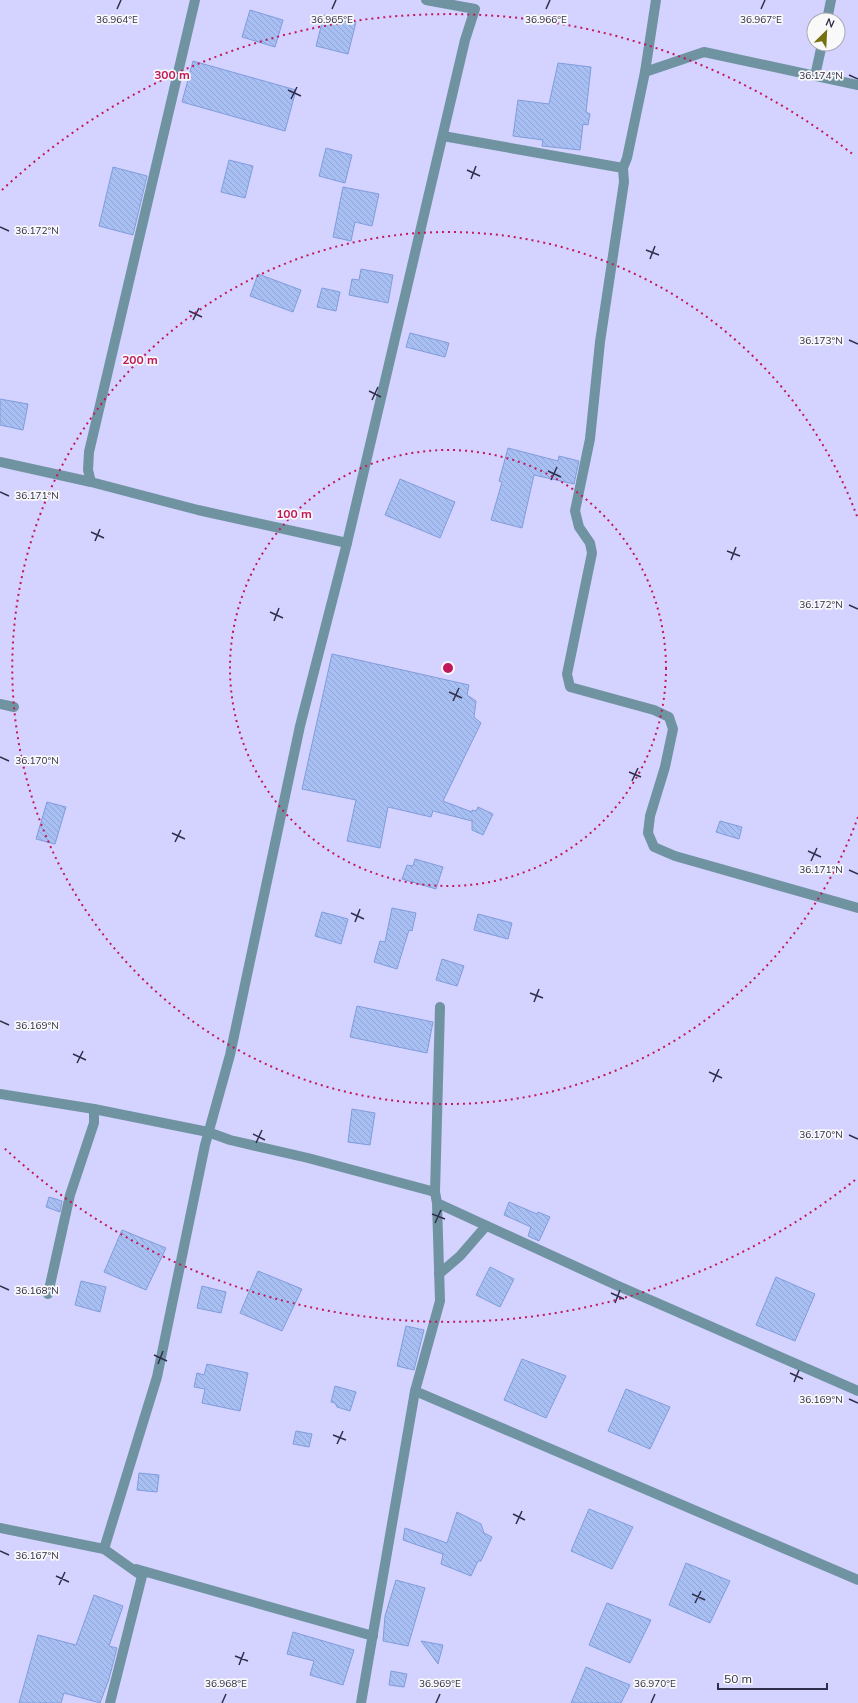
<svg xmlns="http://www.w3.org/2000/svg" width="858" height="1703" font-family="Mulish,sans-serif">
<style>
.building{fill:url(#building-back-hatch);stroke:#809cdc}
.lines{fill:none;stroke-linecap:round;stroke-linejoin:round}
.minor{stroke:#7093a2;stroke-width:10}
.ticks{fill:none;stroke:#302e4a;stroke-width:1.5}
.ring{fill:none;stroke:#c2185b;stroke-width:2;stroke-dasharray:2 4}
.ticks-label{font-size:10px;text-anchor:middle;fill:#302e4a;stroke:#f9f9f9;stroke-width:3.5;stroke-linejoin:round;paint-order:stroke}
.centre{fill:#c2185b;stroke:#f9f9f9;stroke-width:2}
.ring-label{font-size:12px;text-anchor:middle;font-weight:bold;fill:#c2185b;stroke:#f9f9f9;stroke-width:3.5;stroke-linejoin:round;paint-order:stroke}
</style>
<defs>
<pattern id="building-back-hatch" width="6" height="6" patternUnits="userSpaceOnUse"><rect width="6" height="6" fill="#a8bff3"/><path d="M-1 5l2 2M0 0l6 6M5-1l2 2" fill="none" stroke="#91a4d2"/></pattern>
</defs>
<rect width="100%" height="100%" fill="#d4d3ff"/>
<g class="building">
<polygon points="250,10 283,20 275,47 242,37"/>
<polygon points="324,15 356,22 348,54 316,46"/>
<polygon points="193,61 296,90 285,131 182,102"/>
<polygon points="558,63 591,67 586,112 590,114 588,125 583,124 580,150 542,146 543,140 513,136 518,100 549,104"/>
<polygon points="326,148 352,155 345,183 319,176"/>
<polygon points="229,160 253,166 245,198 221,192"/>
<polygon points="113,167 147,176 133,235 99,226"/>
<polygon points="343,187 379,194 372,226 355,222 351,241 333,237"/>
<polygon points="361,269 393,275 388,303 349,295 352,279 359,280"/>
<polygon points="258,274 301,290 293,312 250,296"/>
<polygon points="322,288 340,292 336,311 317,307"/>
<polygon points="410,333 449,343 445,357 406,347"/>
<polygon points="0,399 28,404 23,430 0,425"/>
<polygon points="508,448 558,461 559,456 579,461 574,484 534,475 522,528 491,520 502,482 499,481"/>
<polygon points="400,479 455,502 440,538 385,515"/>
<polygon points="332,654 469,685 467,695 476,701 474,717 481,723 443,801 472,812 472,810 476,811 478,807 493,814 483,835 472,830 472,821 433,811 431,817 388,807 380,848 347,841 356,800 302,789"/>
<polygon points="47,802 66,807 55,844 36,839"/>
<polygon points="720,821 742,827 739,839 716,832"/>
<polygon points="415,859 443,867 436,889 402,879 407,865 413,866"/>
<polygon points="392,908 416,913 412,931 409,930 397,969 374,962 380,941 385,942"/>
<polygon points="322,912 348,919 341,944 315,936"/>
<polygon points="478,914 512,923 508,939 474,930"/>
<polygon points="442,959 464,966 457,986 436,980"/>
<polygon points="357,1006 433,1022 427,1053 350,1037"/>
<polygon points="352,1109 375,1113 370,1145 348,1142"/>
<polygon points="49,1197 62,1201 60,1212 46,1207"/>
<polygon points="509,1202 537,1214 538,1212 550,1217 539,1241 528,1236 531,1227 504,1215"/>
<polygon points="122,1230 166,1248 146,1290 104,1272"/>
<polygon points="490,1267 514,1279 500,1307 476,1295"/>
<polygon points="258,1271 302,1289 282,1331 240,1313"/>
<polygon points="776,1277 815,1294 795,1341 756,1325"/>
<polygon points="81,1281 106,1287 100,1312 75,1305"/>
<polygon points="202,1286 226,1292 221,1313 197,1308"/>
<polygon points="406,1326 424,1330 414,1370 397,1366"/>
<polygon points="522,1359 566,1376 546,1418 504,1400"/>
<polygon points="207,1364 248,1373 240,1411 202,1403 205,1389 194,1387 197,1373 204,1375"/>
<polygon points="335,1386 356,1392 350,1411 337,1407 335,1403 331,1402"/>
<polygon points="626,1389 670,1407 650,1449 608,1431"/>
<polygon points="296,1431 312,1434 309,1447 293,1444"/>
<polygon points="139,1473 159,1475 157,1492 137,1490"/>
<polygon points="589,1509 633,1527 612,1569 571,1551"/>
<polygon points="457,1512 481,1524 484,1533 492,1537 481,1561 478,1561 471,1576 441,1564 443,1554 403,1540 405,1528 447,1543"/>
<polygon points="686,1563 730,1581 710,1623 669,1605"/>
<polygon points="396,1580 425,1588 408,1646 383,1641 385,1616"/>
<polygon points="94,1595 123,1606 109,1646 117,1648 109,1679 100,1703 64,1693 61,1703 19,1703 38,1635 76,1645"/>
<polygon points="607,1603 651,1620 630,1663 589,1645"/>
<polygon points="293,1632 354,1650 343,1685 310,1675 314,1661 287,1654"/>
<polygon points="421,1641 443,1645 438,1664"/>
<polygon points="586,1667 630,1685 621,1703 571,1703"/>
<polygon points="391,1671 407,1674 404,1687 389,1685"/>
</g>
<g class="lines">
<g class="minor">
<polyline points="827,20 831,0"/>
<polyline points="645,72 704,52 858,85"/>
<polyline points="815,76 822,44"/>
<polyline points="443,136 623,168 624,182 600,342 590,439 575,511 579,527 590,543 592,553 567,674 570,687 654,710 669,717 673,729 665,767 650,816 648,833 654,847 675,856 858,908"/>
<polyline points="623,168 627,158 645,72 656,0"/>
<polyline points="0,462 91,482 198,510 347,543"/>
<polyline points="91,482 88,470 89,452 195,0"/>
<polyline points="0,704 14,707"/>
<polyline points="0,1094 94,1109 208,1132 230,1140 308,1158 435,1192"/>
<polyline points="437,1203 616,1285 858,1391"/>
<polyline points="439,1274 460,1256 486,1226"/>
<polyline points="48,1294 70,1195 94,1123 94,1109"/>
<polyline points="415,1391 858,1580"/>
<polyline points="0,1528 104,1549 142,1576 110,1703"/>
<polyline points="104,1549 157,1377 205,1145 230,1055 300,726 347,543 465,40 475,9 426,0"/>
<polyline points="136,1569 373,1636"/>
<polyline points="361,1703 415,1391 440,1301 437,1203 435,1192 440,1007"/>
</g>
</g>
<path class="ticks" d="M 117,9 L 121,0M 332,9 L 336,0M 546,9 L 550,0M 761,9 L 765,0M 849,75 L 858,79M 288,90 L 301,96M 291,99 L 297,87M 467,170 L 480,176M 471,179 L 476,166M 0,227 L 9,231M 646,250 L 659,255M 650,259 L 655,246M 189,311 L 202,317M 193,320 L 199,308M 849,340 L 858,344M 369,391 L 381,397M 372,400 L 378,387M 548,471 L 561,477M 551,480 L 557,467M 0,492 L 9,496M 91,532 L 104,538M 95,541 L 100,529M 727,551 L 740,556M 731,560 L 736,547M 849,605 L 858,609M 270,612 L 283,618M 274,621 L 279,608M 449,692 L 462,698M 453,701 L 459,688M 0,757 L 9,761M 629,772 L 641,777M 632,781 L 638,768M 172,833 L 185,839M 175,842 L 181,830M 808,851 L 821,857M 811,861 L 817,848M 849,870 L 858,874M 351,913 L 364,919M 355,922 L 360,909M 530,993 L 543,998M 534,1002 L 539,989M 0,1021 L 9,1025M 73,1054 L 86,1060M 77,1063 L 83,1051M 709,1072 L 722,1078M 713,1082 L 719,1069M 253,1134 L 265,1140M 849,1135 L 858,1139M 256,1143 L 262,1130M 432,1214 L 445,1219M 435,1223 L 441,1210M 0,1286 L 9,1290M 611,1293 L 624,1299M 615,1303 L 620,1290M 154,1355 L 167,1361M 158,1364 L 163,1351M 790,1373 L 803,1379M 794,1382 L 799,1370M 849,1399 L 858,1403M 333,1435 L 346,1440M 337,1444 L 343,1431M 513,1514 L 525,1520M 516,1524 L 522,1511M 0,1551 L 9,1555M 56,1576 L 69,1582M 59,1585 L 65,1572M 692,1594 L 705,1600M 695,1603 L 701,1591M 235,1656 L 248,1661M 239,1665 L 244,1652M 222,1703 L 226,1694M 436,1703 L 440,1694M 651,1703 L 655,1694"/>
<g class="ring">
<circle cx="448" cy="668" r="218"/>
<path d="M858 817A436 436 0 1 1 858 519"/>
<path d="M855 1180A654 654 0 0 1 2 1146M2 190A654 654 0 0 1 855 156"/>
</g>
<g class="ticks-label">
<text x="546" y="23">36.966°E</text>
<text x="761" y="23">36.967°E</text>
<text x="117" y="23">36.964°E</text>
<text x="332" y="23">36.965°E</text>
<text x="821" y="79">36.174°N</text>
<text x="37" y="234">36.172°N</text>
<text x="821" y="344">36.173°N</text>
<text x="37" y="499">36.171°N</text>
<text x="821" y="608">36.172°N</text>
<text x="37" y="764">36.170°N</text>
<text x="821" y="873">36.171°N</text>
<text x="37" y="1029">36.169°N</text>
<text x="821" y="1138">36.170°N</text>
<text x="37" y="1294">36.168°N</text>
<text x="821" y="1403">36.169°N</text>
<text x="37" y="1559">36.167°N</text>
<text x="226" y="1687">36.968°E</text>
<text x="440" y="1687">36.969°E</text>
<text x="655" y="1687">36.970°E</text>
</g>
<circle cx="448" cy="668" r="6" class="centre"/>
<g class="ring-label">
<text x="172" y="79">300 m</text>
<text x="140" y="364">200 m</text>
<text x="294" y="518">100 m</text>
</g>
<g transform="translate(826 32) rotate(24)"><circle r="19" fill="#f9f9f9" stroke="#a9a8b3"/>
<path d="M0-3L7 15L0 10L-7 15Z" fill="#757010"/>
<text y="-6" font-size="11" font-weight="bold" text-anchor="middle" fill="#302e4a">N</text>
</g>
<path d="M718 1683v6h109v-6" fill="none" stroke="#302e4a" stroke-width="2"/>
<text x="724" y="1683" font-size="12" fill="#302e4a" stroke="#f9f9f9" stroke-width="3" paint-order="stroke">50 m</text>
</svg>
